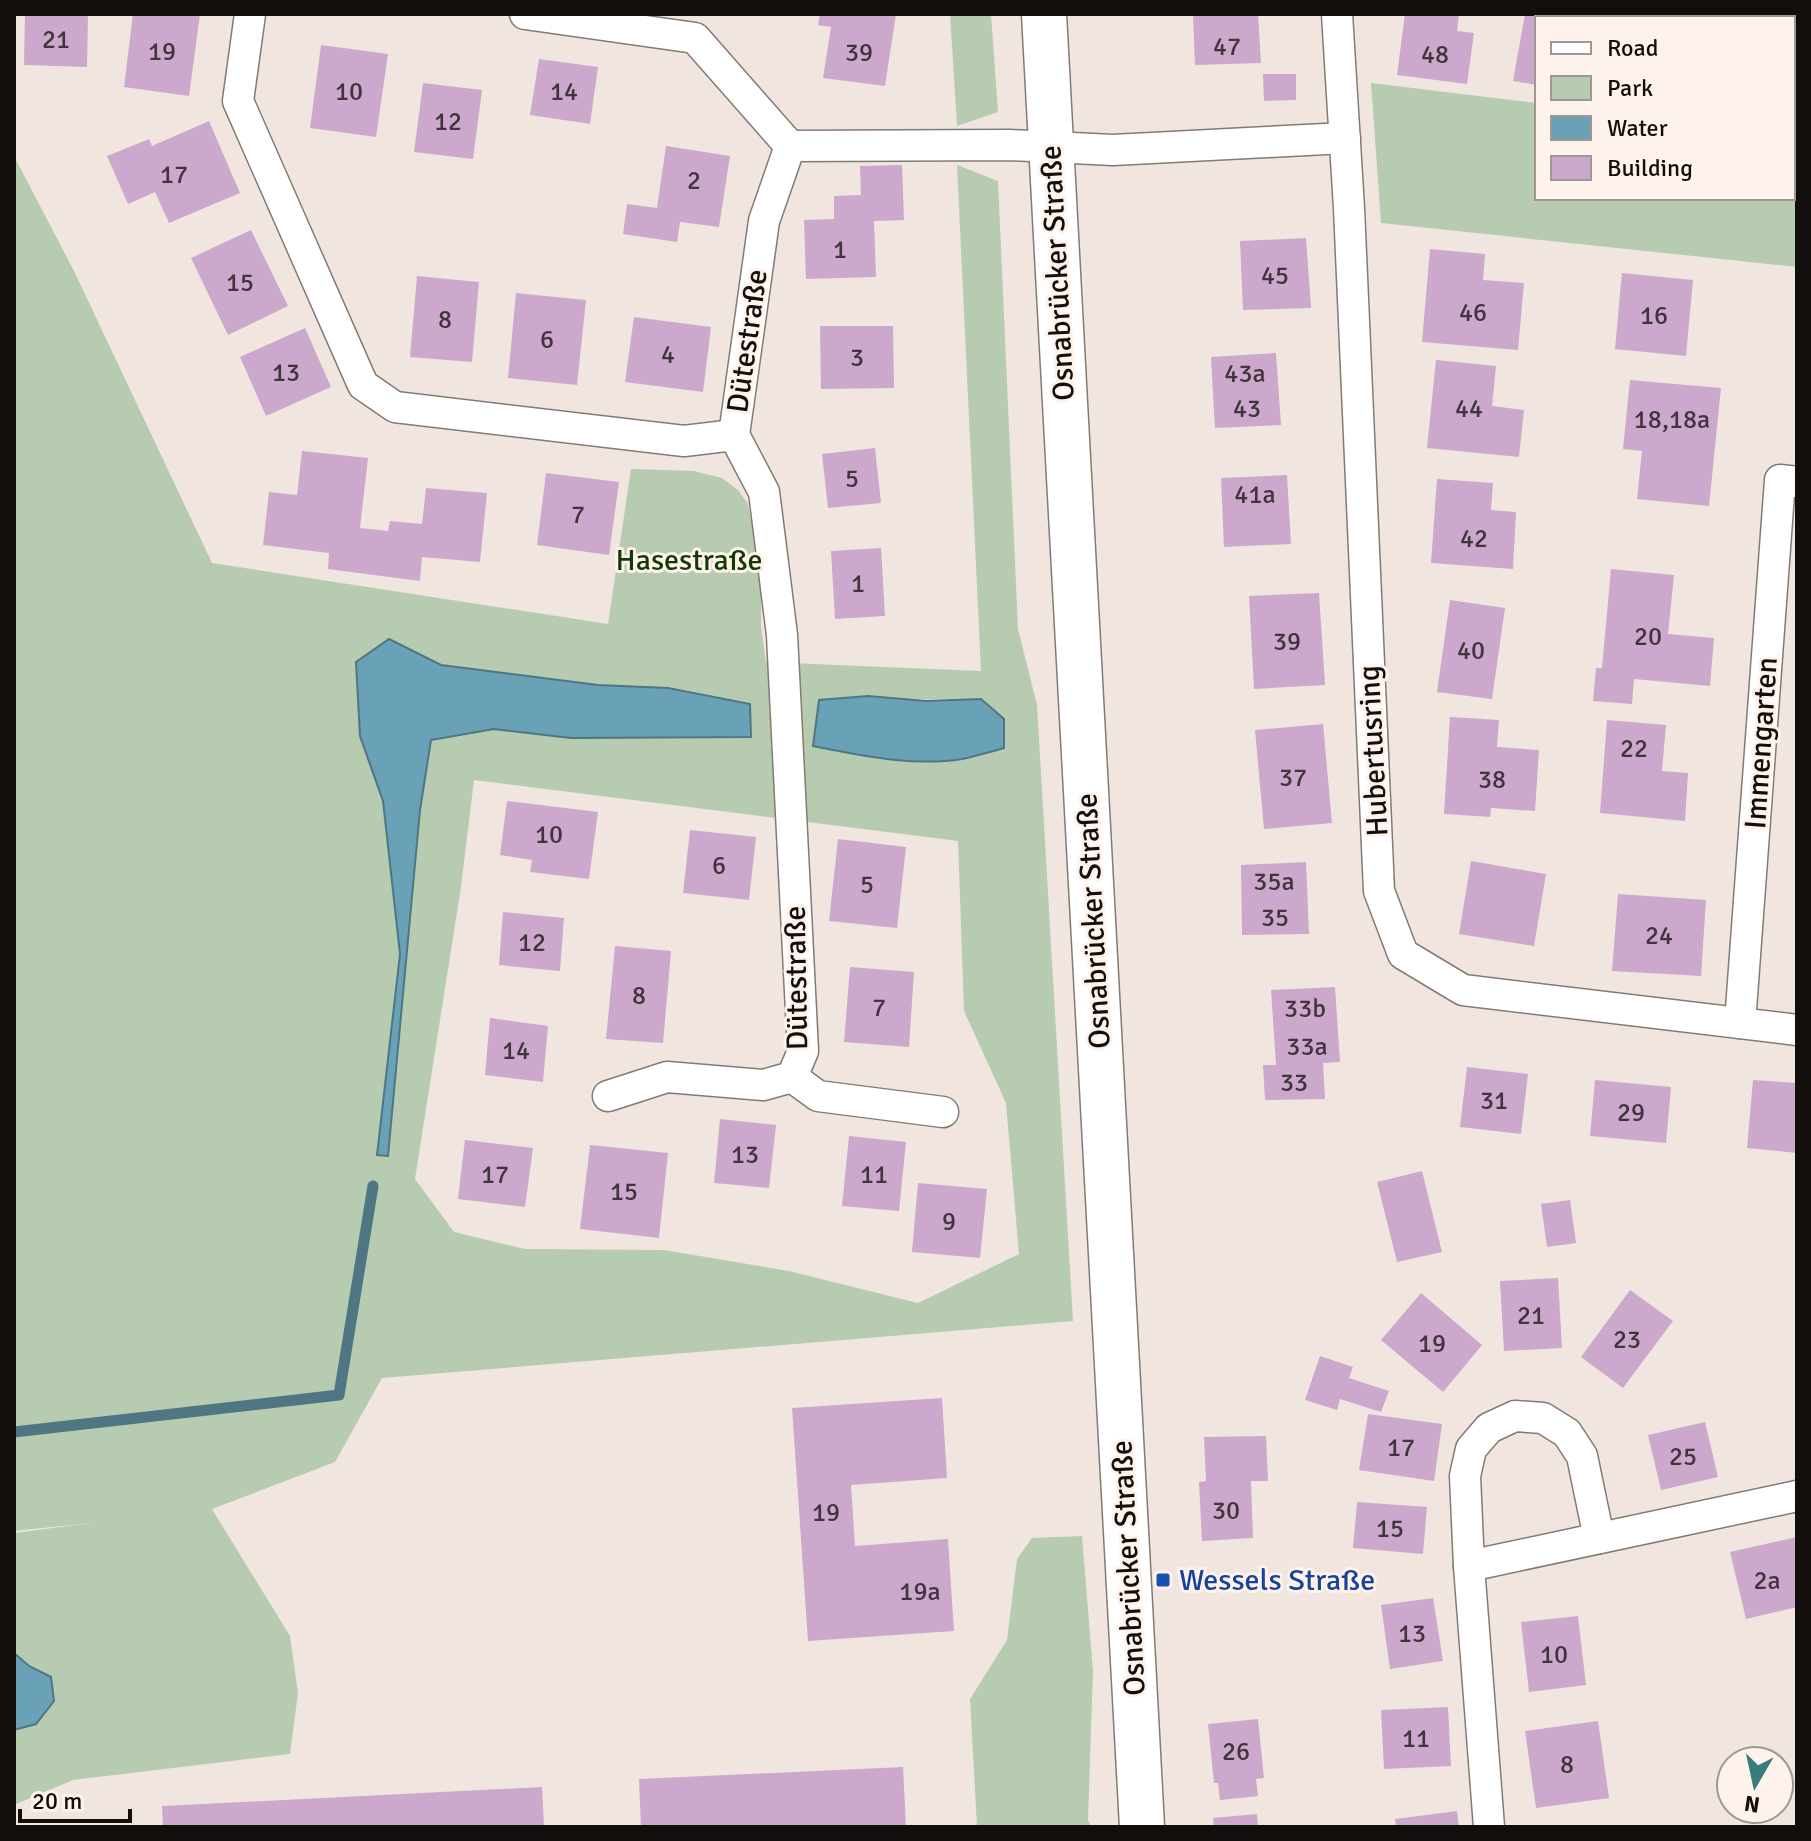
<svg xmlns="http://www.w3.org/2000/svg" width="1811" height="1841" font-family="Signika,sans-serif">
<style>
.green{fill:#b7cbb1;fill-rule:evenodd}
.water{fill:#69a2b6;stroke:#4f7683;stroke-width:2}
.lines{fill:none;stroke-linecap:round;stroke-linejoin:round}
.stream{stroke:#4f7683;stroke-width:11}
.building{fill:#cda8cd}
.street-casing{stroke:#847a74;stroke-width:33}
.secondary-casing{stroke:#847a74;stroke-width:47}
.street{stroke:#fff;stroke-width:30}
.secondary{stroke:#fff;stroke-width:44}
.transit-dot{fill:#1a4fb4;stroke:#fef3ec;stroke-width:3}
.labels{text-anchor:middle;stroke-width:6;stroke-linejoin:round;paint-order:stroke}
.number-label{font-size:26px;fill:#41343c}
.street-label{font-size:30px;fill:#120e0c;stroke:#fef3ec}
.park-label{font-size:30px;fill:#113b01;stroke:#fef3ec}
.transit-label{font-size:30px;fill:#164399;stroke:#fef3ec;text-anchor:start}
</style>
<rect width="100%" height="100%" fill="#f1e6df"/>
<g class="green">
<polygon points="950,14 991,14 998,112 957,126"/>
<polygon points="1371,83 1537,103 1537,198 1793,198 1793,134 1797,134 1797,267 1381,223"/>
<path d="M 14,156 L 75,273 L 212,563 L 608,624 L 631,469 L 694,471 L 722,478 L 738,490 L 748,504 L 755,542 L 761,582 L 761,626 L 766,662 L 981,671 L 957,165 L 998,181 L 1018,629 L 1037,705 L 1073,1321 L 382,1378 L 335,1462 L 212,1509 L 290,1636 L 298,1693 L 290,1754 L 73,1780 L 14,1805 L 14,1533 L 91,1523 L 14,1531 ZM 389,639 L 440,665 L 598,685 L 668,688 L 750,704 L 751,737 L 571,738 L 494,729 L 431,739 L 420,810 L 387,1156 L 378,1155 L 400,954 L 383,801 L 360,735 ZM 981,699 L 928,760 L 874,757 L 813,746 L 819,700 ZM 474,780 L 958,841 L 964,1011 L 1006,1103 L 1019,1254 L 918,1303 L 789,1271 L 664,1250 L 525,1249 L 454,1232 L 415,1179 L 461,887 Z"/>
<polygon points="1082,1536 1093,1671 1088,1820 1091,1827 977,1827 970,1699 1007,1640 1017,1559 1032,1538"/>
</g>
<g class="water">
<polygon points="389,639 441,665 598,685 668,688 750,704 751,737 571,738 494,729 431,740 420,810 388,1156 377,1155 400,954 383,801 360,736 356,662"/>
<path d="M 868,696 L 926,701 L 981,699 L 1004,719 L 1004,748 C 990,752 976,756 962,759 C 913,767 860,755 813,746 L 819,700 Z"/>
<polygon points="14,1653 29,1666 51,1677 54,1701 36,1724 14,1730"/>
</g>
<g class="lines">
<polyline class="stream" points="14,1432 339,1395 373,1186"/>
</g>
<g class="building">
<polygon points="25,14 88,14 87,67 24,65"/>
<polygon points="133,14 200,14 189,96 124,87"/>
<polygon points="820,14 896,14 885,86 823,78 831,27 818,25"/>
<polygon points="1193,14 1258,14 1261,63 1195,65"/>
<polygon points="1405,14 1459,14 1457,31 1474,33 1467,84 1397,75"/>
<polygon points="1525,14 1553,16 1537,18 1537,85 1513,81"/>
<polygon points="1793,17 1797,18 1797,114 1793,113"/>
<polygon points="321,45 388,54 376,137 310,128"/>
<polygon points="539,59 598,67 590,124 530,115"/>
<polygon points="1263,74 1296,74 1296,100 1264,101"/>
<polygon points="423,83 482,90 473,159 414,152"/>
<polygon points="209,121 240,193 169,223 155,192 128,204 107,156 149,139 152,146"/>
<polygon points="666,146 730,156 719,227 680,222 677,242 623,234 627,204 657,208"/>
<polygon points="902,165 904,220 874,221 876,277 806,279 804,220 834,219 834,196 861,195 860,166"/>
<polygon points="251,230 288,306 228,335 191,258"/>
<polygon points="1306,238 1311,308 1243,310 1240,241"/>
<polygon points="1430,249 1485,254 1483,280 1524,283 1518,350 1422,342"/>
<polygon points="1622,273 1693,280 1686,356 1615,349"/>
<polygon points="417,276 479,282 472,362 410,357"/>
<polygon points="516,293 586,300 577,385 508,378"/>
<polygon points="634,317 711,327 703,392 625,382"/>
<polygon points="820,326 893,326 894,388 821,389"/>
<polygon points="305,328 331,387 266,416 240,357"/>
<polygon points="1276,353 1281,425 1215,428 1211,357"/>
<polygon points="1436,360 1496,366 1492,406 1524,410 1519,457 1427,448"/>
<polygon points="1630,380 1721,388 1709,506 1637,499 1642,451 1623,449"/>
<polygon points="875,448 881,503 828,508 822,454"/>
<polygon points="302,451 368,458 360,528 388,531 390,521 422,524 426,488 487,493 480,562 422,557 420,581 328,569 329,553 263,545 269,492 297,495"/>
<polygon points="546,473 619,482 609,555 537,545"/>
<polygon points="1287,475 1291,544 1224,547 1221,478"/>
<polygon points="1437,479 1493,483 1491,510 1516,512 1513,569 1431,563"/>
<polygon points="881,548 885,616 835,619 831,551"/>
<polygon points="1611,569 1674,575 1668,634 1714,638 1710,686 1634,679 1632,704 1593,701 1596,668 1602,668"/>
<polygon points="1319,593 1325,685 1254,689 1249,596"/>
<polygon points="1450,600 1505,608 1492,699 1437,692"/>
<polygon points="1450,717 1499,720 1497,747 1539,750 1535,811 1491,808 1490,817 1444,814"/>
<polygon points="1607,720 1666,725 1662,771 1688,773 1685,821 1600,813"/>
<polygon points="1323,724 1332,823 1264,829 1255,730"/>
<polygon points="507,801 598,812 589,879 530,872 532,860 500,855"/>
<polygon points="690,830 756,837 749,900 683,893"/>
<polygon points="838,839 906,847 897,928 829,921"/>
<polygon points="1471,861 1546,874 1534,946 1459,934"/>
<polygon points="1306,862 1309,934 1242,935 1241,865"/>
<polygon points="1618,894 1706,900 1701,976 1612,971"/>
<polygon points="503,912 564,918 560,971 499,965"/>
<polygon points="615,946 671,951 663,1043 606,1039"/>
<polygon points="850,967 914,972 909,1047 844,1042"/>
<polygon points="1335,987 1340,1062 1323,1063 1325,1099 1265,1100 1263,1065 1276,1065 1271,990"/>
<polygon points="490,1018 548,1026 543,1082 485,1075"/>
<polygon points="1467,1067 1528,1074 1521,1134 1460,1127"/>
<polygon points="1595,1080 1671,1087 1666,1143 1590,1136"/>
<polygon points="1753,1080 1797,1083 1797,1153 1747,1148"/>
<polygon points="720,1119 776,1125 769,1188 714,1183"/>
<polygon points="849,1136 906,1142 899,1211 842,1206"/>
<polygon points="465,1140 533,1148 525,1207 458,1199"/>
<polygon points="590,1145 668,1153 659,1238 580,1229"/>
<polygon points="1422,1171 1442,1252 1397,1262 1377,1182"/>
<polygon points="918,1183 987,1189 980,1258 912,1252"/>
<polygon points="1570,1200 1576,1243 1547,1247 1541,1204"/>
<polygon points="1558,1278 1562,1348 1504,1351 1500,1281"/>
<polygon points="1630,1290 1673,1321 1623,1388 1581,1357"/>
<polygon points="1421,1293 1482,1345 1443,1392 1381,1340"/>
<polygon points="1320,1356 1353,1367 1349,1378 1389,1391 1381,1412 1340,1399 1337,1410 1305,1400"/>
<polygon points="942,1398 947,1478 851,1485 855,1546 948,1539 954,1631 808,1641 792,1408"/>
<polygon points="1368,1414 1442,1424 1434,1481 1359,1470"/>
<polygon points="1705,1422 1718,1477 1661,1490 1648,1435"/>
<polygon points="1266,1436 1268,1481 1251,1481 1253,1538 1202,1541 1199,1482 1206,1481 1204,1437"/>
<polygon points="1357,1502 1427,1507 1423,1554 1353,1548"/>
<polygon points="1797,1537 1797,1607 1746,1619 1730,1552"/>
<polygon points="1433,1598 1443,1661 1390,1669 1381,1605"/>
<polygon points="1578,1616 1586,1685 1529,1692 1521,1622"/>
<polygon points="1448,1707 1451,1766 1384,1769 1381,1710"/>
<polygon points="1258,1719 1264,1778 1256,1779 1258,1796 1220,1800 1218,1783 1214,1783 1208,1724"/>
<polygon points="1598,1721 1609,1798 1536,1808 1525,1731"/>
<polygon points="903,1767 906,1827 641,1827 639,1779"/>
<polygon points="542,1787 544,1827 163,1827 162,1806"/>
<polygon points="1457,1811 1459,1827 1396,1827 1395,1819"/>
<polygon points="1257,1814 1258,1827 1214,1827 1213,1818"/>
</g>
<g class="lines">
<g class="street-casing">
<g id="street">
<polyline points="250,14 238,101 363,385 395,407 684,441 734,435"/>
<polyline points="525,14 695,38 790,146"/>
<polyline points="1337,14 1349,208 1379,891 1403,954 1463,990 1797,1030"/>
<polyline points="1740,1023 1780,480 1797,482"/>
<polyline points="792,1077 818,1096 943,1112"/>
<polyline points="608,1096 667,1077 763,1085 792,1077 803,1051 782,635 764,492 734,435 764,221 790,146 1009,145 1113,150 1345,138"/>
<polyline points="1469,1566 1797,1496"/>
<polyline points="1489,1827 1469,1566 1465,1476 1471,1449 1489,1428 1515,1416 1543,1418 1567,1433 1582,1456 1599,1538"/>
</g>
</g>
<g class="secondary-casing">
<polyline id="secondary" points="1044,14 1142,1827"/>
</g>
<use href="#street" class="street"/>
<use href="#secondary" class="secondary"/>
</g>
<rect class="transit-dot" x="1155" y="1572" width="16" height="16" rx="4"/>
<g class="labels">
<g class="number-label">
<text x="56" y="48">21</text>
<text x="1227" y="55">47</text>
<text x="162" y="60">19</text>
<text x="859" y="61">39</text>
<text x="1435" y="63">48</text>
<text x="349" y="100">10</text>
<text x="564" y="100">14</text>
<text x="448" y="130">12</text>
<text x="174" y="183">17</text>
<text x="694" y="189">2</text>
<text x="840" y="258">1</text>
<text x="1275" y="284">45</text>
<text x="240" y="291">15</text>
<text x="1473" y="321">46</text>
<text x="1654" y="324">16</text>
<text x="445" y="328">8</text>
<text x="547" y="348">6</text>
<text x="668" y="363">4</text>
<text x="857" y="366">3</text>
<text x="286" y="381">13</text>
<text x="1245" y="382">43a</text>
<text x="1247" y="417">43</text>
<text x="1469" y="417">44</text>
<text x="1672" y="428">18,18a</text>
<text x="852" y="487">5</text>
<text x="1255" y="503">41a</text>
<text x="578" y="523">7</text>
<text x="1474" y="547">42</text>
<text x="858" y="592">1</text>
<text x="1648" y="645">20</text>
<text x="1287" y="650">39</text>
<text x="1471" y="659">40</text>
<text x="1634" y="757">22</text>
<text x="1293" y="786">37</text>
<text x="1492" y="788">38</text>
<text x="549" y="843">10</text>
<text x="719" y="874">6</text>
<text x="1274" y="890">35a</text>
<text x="867" y="893">5</text>
<text x="1275" y="926">35</text>
<text x="1659" y="944">24</text>
<text x="532" y="951">12</text>
<text x="639" y="1004">8</text>
<text x="879" y="1016">7</text>
<text x="1305" y="1017">33b</text>
<text x="1307" y="1055">33a</text>
<text x="516" y="1059">14</text>
<text x="1294" y="1091">33</text>
<text x="1494" y="1109">31</text>
<text x="1631" y="1121">29</text>
<text x="745" y="1163">13</text>
<text x="495" y="1183">17</text>
<text x="874" y="1183">11</text>
<text x="624" y="1200">15</text>
<text x="949" y="1230">9</text>
<text x="1531" y="1324">21</text>
<text x="1627" y="1348">23</text>
<text x="1432" y="1352">19</text>
<text x="1401" y="1456">17</text>
<text x="1683" y="1465">25</text>
<text x="1226" y="1519">30</text>
<text x="826" y="1521">19</text>
<text x="1390" y="1537">15</text>
<text x="1767" y="1589">2a</text>
<text x="920" y="1600">19a</text>
<text x="1412" y="1642">13</text>
<text x="1554" y="1663">10</text>
<text x="1416" y="1747">11</text>
<text x="1236" y="1760">26</text>
<text x="1567" y="1773">8</text>
</g>
<g class="street-label">
<text transform="translate(1057 273) rotate(-93)" y="10">Osnabrücker Straße</text>
<text transform="translate(747 341) rotate(-82)" y="10">Dütestraße</text>
<text transform="translate(1761 743) rotate(-86)" y="10">Immengarten</text>
<text transform="translate(1373 751) rotate(-93)" y="10">Hubertusring</text>
<text transform="translate(1093 921) rotate(-93)" y="10">Osnabrücker Straße</text>
<text transform="translate(796 978) rotate(-91)" y="10">Dütestraße</text>
<text transform="translate(1128 1568) rotate(-93)" y="10">Osnabrücker Straße</text>
</g>
<g class="park-label">
<text x="689" y="570">Hasestraße</text>
</g>
<g class="transit-label">
<text x="1179" y="1590">Wessels Straße</text>
</g>
</g>
<rect width="1811" height="1841" fill="none" stroke="#120e0c" stroke-width="32"/>
<rect x="1535" y="16" width="260" height="184" fill="#fef3ec" stroke="#a09792" stroke-width="2"/>
<rect x="1551" y="42" width="40" height="12" fill="#ffffff" stroke="#a09792" stroke-width="2"/>
<text x="1607" y="56" font-size="24" fill="#120e0c">Road</text>
<rect x="1551" y="76" width="40" height="24" fill="#b7cbb1" stroke="#a09792" stroke-width="2"/>
<text x="1607" y="96" font-size="24" fill="#120e0c">Park</text>
<rect x="1551" y="116" width="40" height="24" fill="#69a2b6" stroke="#a09792" stroke-width="2"/>
<text x="1607" y="136" font-size="24" fill="#120e0c">Water</text>
<rect x="1551" y="156" width="40" height="24" fill="#cda8cd" stroke="#a09792" stroke-width="2"/>
<text x="1607" y="176" font-size="24" fill="#120e0c">Building</text>
<g transform="translate(1755 1785) rotate(189)"><circle r="38" fill="#fef3ec" stroke="#a09792" stroke-width="2"/>
<path d="M0-6L14 30L0 20L-14 30Z" fill="#367e7b"/>
<text y="-12" font-size="22" font-weight="bold" text-anchor="middle" fill="#120e0c">N</text>
</g>
<path d="M20 1809v12h110v-12" fill="none" stroke="#120e0c" stroke-width="4"/>
<text x="32" y="1809" font-size="24" fill="#120e0c" stroke="#fef3ec" stroke-width="6" paint-order="stroke">20 m</text>
</svg>
